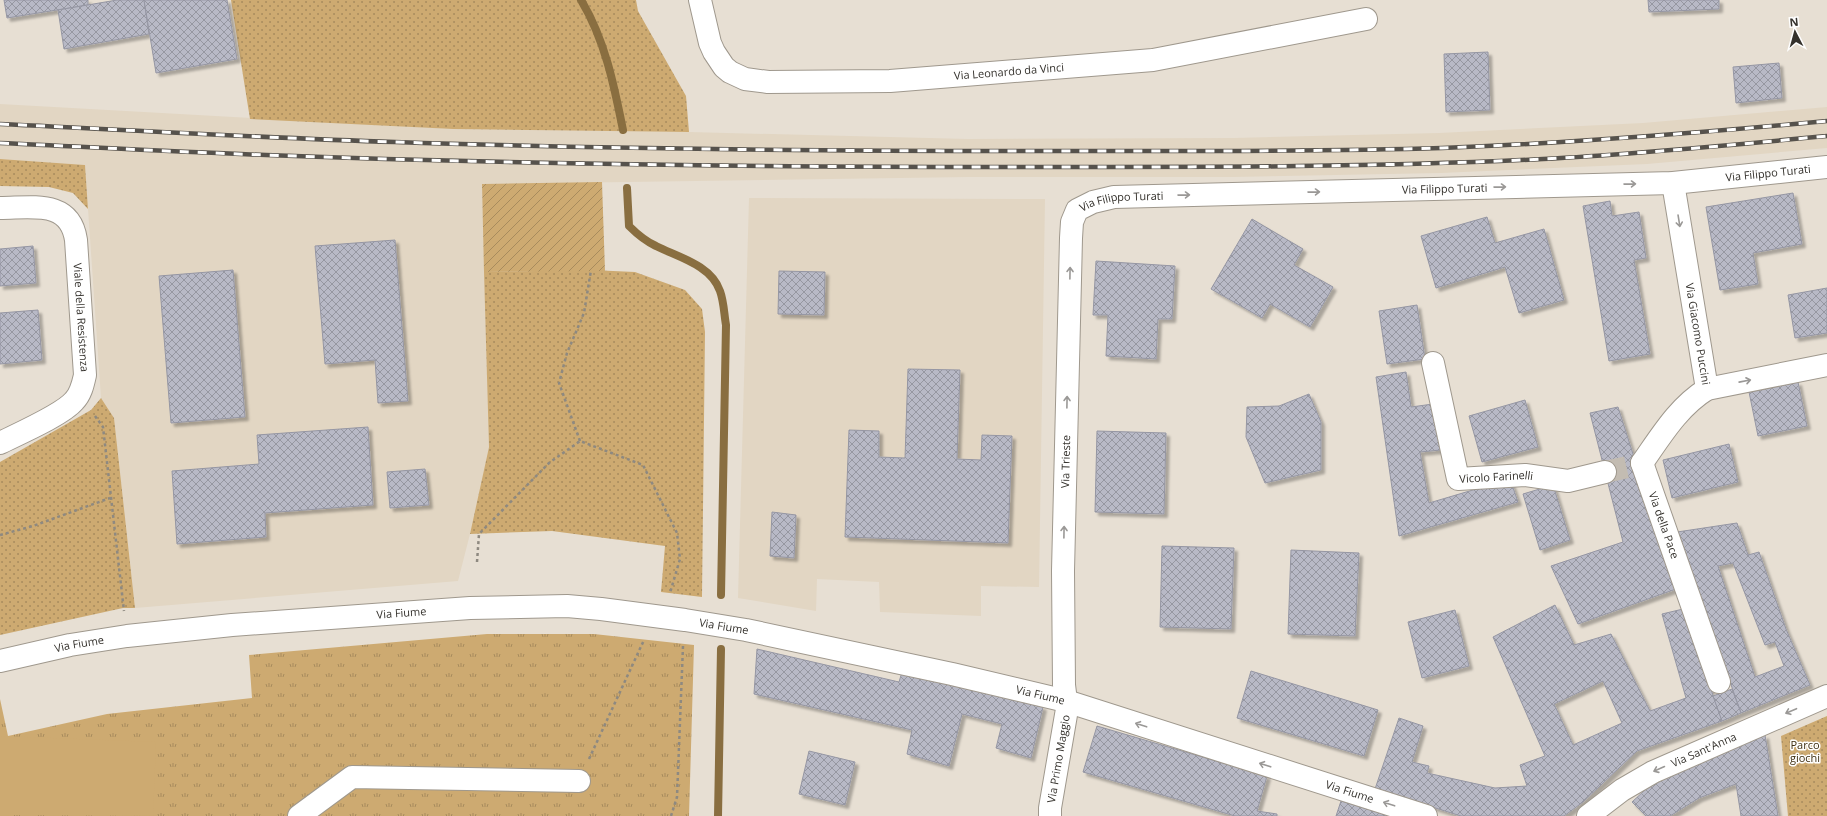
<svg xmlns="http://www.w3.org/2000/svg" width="1827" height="816" font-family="'Open Sans',sans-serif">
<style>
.built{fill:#e2d6c3}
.grass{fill:url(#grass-tufts)}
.park{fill:url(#park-dots)}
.garden{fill:url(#garden-furrows)}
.pitch{fill:#cdaa71}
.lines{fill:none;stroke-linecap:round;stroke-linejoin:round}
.stream{stroke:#896e40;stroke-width:8}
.building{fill:url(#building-cross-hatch);stroke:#9596a3;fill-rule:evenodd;filter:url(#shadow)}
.minor-tunnel{stroke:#c3bcb2;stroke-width:22;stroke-dasharray:22 11;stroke-linecap:butt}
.minor-casing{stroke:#9f988d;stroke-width:24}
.path{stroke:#8e8980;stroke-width:2.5;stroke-dasharray:3 3;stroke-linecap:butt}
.minor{stroke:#fff;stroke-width:22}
.rail-casing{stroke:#56524c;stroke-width:4.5}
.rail{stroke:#fff;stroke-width:3;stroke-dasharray:9;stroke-linecap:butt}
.oneway{stroke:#9a9896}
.labels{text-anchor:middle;stroke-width:3;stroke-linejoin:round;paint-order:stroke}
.street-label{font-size:11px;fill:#34312c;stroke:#fff}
.park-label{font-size:11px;fill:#3e2e10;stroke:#fff}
</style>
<defs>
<pattern id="grass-tufts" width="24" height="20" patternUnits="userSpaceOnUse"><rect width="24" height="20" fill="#cdaa71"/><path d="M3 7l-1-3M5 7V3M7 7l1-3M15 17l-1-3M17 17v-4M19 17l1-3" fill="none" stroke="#a78b5d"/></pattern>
<pattern id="park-dots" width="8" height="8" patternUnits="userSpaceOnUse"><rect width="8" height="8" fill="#cdaa71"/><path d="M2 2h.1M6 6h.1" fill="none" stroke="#a78b5d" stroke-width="1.8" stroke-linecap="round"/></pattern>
<pattern id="garden-furrows" width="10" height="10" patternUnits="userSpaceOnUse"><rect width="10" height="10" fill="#cdaa71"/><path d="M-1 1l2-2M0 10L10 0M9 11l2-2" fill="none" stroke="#a78b5d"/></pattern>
<pattern id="building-cross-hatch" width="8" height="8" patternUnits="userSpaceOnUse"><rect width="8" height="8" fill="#b8b9c6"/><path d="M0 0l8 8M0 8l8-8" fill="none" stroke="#9697a1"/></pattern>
<filter id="shadow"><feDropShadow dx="3.5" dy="3.5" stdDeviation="1" flood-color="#0004"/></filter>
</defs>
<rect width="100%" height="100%" fill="#e7dfd3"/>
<g class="built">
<polygon points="0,104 453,129 689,132 968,139 1234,138 1439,133 1643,123 1827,107 1827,148 1647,164 1441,173 1232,177 968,177 482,184 489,447 470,534 458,581 135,608 114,418 101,398 85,165 0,159"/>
<polygon points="749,198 1045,199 1039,587 981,586 981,616 880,612 879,582 817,579 816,611 738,598"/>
</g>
<polygon class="grass" points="487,634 594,634 694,645 689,816 0,816 0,699 8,736 107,714 252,698 249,655"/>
<g class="park">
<polygon points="231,0 636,0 638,11 686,96 689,132 453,129 250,119"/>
<polygon points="0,159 85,165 88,209 73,193 49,187 0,186"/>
<polygon points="591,270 635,272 685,290 702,309 705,332 702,597 661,592 665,546 552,531 470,534 489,447 484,272"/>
<polygon points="101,398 114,418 135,608 123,608 0,635 0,462 91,410"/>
<polygon points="1827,716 1827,816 1788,816 1781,736"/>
</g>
<polygon class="garden" points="602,182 605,271 484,272 482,184"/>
<polygon class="pitch" points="0,736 156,742 153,816 0,815"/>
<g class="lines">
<g class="stream">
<path d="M 581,0 C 605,40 614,85 623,130"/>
<path d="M 627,188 L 629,226 C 637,234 645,241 656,246 C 678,257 711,265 720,291 C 724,302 724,314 726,325 L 721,595"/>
<polyline points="718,816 721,649"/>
</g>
</g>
<g class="building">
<polygon points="4,0 88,0 88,5 7,18"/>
<polygon points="117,0 144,0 149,34 64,49 58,10"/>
<polygon points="144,0 227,0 237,59 156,73"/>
<polygon points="1648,0 1719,0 1719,9 1649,12"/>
<polygon points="1488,52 1490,110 1446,112 1444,54"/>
<polygon points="1779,63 1782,98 1736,103 1733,67"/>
<polygon points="1793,193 1802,244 1753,253 1758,284 1720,290 1706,207"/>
<polygon points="1610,201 1612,216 1639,212 1646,258 1634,260 1650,354 1609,361 1583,206"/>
<polygon points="1487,217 1495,243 1544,229 1564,300 1519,313 1505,267 1436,288 1421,236"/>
<polygon points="1252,219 1303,249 1294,265 1333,287 1310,327 1270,304 1262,318 1211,289"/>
<polygon points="395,240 408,401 378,403 375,360 325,364 315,246"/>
<polygon points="33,246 36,283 0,286 0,249"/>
<polygon points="1096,261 1175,266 1172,319 1158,319 1156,359 1106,356 1108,315 1093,315"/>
<polygon points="233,270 245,417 171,423 159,276"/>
<polygon points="779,271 825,272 824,315 778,314"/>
<polygon points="1827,288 1827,333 1795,338 1788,295"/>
<polygon points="1417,305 1425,359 1387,364 1379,311"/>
<polygon points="38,310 42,360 0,364 0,313"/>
<polygon points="908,369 960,370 957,459 981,460 982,435 1012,436 1008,543 845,537 849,430 879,431 879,457 905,458"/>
<polygon points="1406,372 1411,407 1433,404 1441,450 1420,452 1429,503 1510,479 1518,502 1399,536 1376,377"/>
<polygon points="1798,382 1807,426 1758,436 1749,392"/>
<polygon points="1309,394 1321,422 1321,470 1265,483 1246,437 1247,407 1279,406"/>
<polygon points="1525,400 1538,447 1482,462 1469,416"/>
<polygon points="1618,407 1676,589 1578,624 1551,566 1623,542 1590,413"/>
<polygon points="368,427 373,505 265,513 266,537 177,544 172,471 259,464 257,435"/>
<polygon points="1097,431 1166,433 1164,514 1095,512"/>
<polygon points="1729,444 1738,482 1672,498 1663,460"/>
<polygon points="425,469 429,505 390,508 387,472"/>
<polygon points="1553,485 1570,540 1540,550 1523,494"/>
<polygon points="772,512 796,515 794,558 770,556"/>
<path d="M 1737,523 L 1748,555 L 1759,552 L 1786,629 L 1810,685 L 1741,713 L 1677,532 ZM 1733,563 L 1765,645 L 1775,642 L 1784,666 L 1755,677 L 1718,566 Z"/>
<polygon points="1162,546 1234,548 1231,629 1160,627"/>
<polygon points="1291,550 1359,553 1355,636 1288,634"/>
<path d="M 1555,605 L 1574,645 L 1611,634 L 1650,711 L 1686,698 L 1662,614 L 1683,609 L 1722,721 L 1637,751 L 1583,802 L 1564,816 L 1461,816 L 1375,789 L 1399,718 L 1423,726 L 1412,762 L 1429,766 L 1427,773 L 1495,788 L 1527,786 L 1520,765 L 1545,756 L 1493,637 ZM 1603,681 L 1622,723 L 1573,745 L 1554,704 Z"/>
<polygon points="1455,610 1469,666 1422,678 1408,622"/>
<polygon points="757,649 899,682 902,672 1043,707 1031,758 996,748 1002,724 962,714 949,766 907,754 912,730 754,694"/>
<polygon points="1251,671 1378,710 1364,756 1237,718"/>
<polygon points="1732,689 1741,713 1722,721 1713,696"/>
<polygon points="1097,726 1267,776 1257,811 1277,814 1277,816 1235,816 1083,772"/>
<polygon points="1765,735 1778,816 1741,816 1736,784 1699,798 1670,816 1646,816 1632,802 1659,777"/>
<polygon points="809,751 855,762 845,805 799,794"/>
<polygon points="1341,801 1391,816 1336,816"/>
</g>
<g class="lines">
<polyline class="minor-tunnel" points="1605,472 1636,465"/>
<g class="minor-casing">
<g id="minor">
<path id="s1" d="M 700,0 L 710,43 L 714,52 L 724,67 L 730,72 L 745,79 L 768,82 L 890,81 L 1153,60 L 1366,19"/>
<path id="s2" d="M 1673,183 L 1707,389"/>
<path id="s3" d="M 0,208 C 32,208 70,199 76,240 L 85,375 C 83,384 81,394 74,401 C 62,415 18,434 0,443"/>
<path id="s4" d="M 1433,363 L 1458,479 L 1525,475 L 1568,481 L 1605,472"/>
<path id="s5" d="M 1642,463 L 1719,682"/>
<path d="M 1642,463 C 1661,436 1678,407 1707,389 L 1827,365"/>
<path id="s6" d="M 0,661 L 70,645 L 127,636 L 232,625 L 470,608 L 567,606 L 601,609 L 685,620 L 746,630 L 952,674 L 1066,701 L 1426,816"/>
<polyline points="299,816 352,777 579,781"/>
<path id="s7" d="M 1050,816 L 1050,808 L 1067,709 L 1064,685 L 1063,571 L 1071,238 L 1072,222 L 1077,210 L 1093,202 L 1114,197 L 1673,183 L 1827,167"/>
<path id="s8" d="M 1588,816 L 1622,790 L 1653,772 L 1827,696"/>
</g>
</g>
<g class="path">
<polyline points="95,416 103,427 124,611"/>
<polyline points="580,441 559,383 567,353 584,313 591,270"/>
<polyline points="0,535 33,526 110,498"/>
<polyline points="477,562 479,534 549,463 580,441 643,465 677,533 680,559 670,593"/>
<polyline points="589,759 644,640"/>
<polyline points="671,816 677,797 683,646"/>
</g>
<use href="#minor" class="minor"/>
<g class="rail-casing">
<g id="rail">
<path d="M 0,124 C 132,130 263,138 395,142 C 606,149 817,151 1029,151 C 1166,151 1304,152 1442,148 C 1571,143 1699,133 1827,121"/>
<path d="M 0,143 C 89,147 177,152 266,155 C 511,164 756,167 1001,167 C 1182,167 1363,168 1543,159 C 1638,154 1732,145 1827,136"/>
</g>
</g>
<use href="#rail" class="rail"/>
</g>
<defs><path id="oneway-shaft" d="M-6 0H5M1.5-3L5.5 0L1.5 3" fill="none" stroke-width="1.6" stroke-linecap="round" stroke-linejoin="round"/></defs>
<g class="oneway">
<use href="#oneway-shaft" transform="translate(1630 184) rotate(-1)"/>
<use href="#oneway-shaft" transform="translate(1500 187) rotate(-1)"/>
<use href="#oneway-shaft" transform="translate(1314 192) rotate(-1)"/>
<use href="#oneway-shaft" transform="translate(1184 195) rotate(-1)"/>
<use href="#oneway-shaft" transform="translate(1679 221) rotate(81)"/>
<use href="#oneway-shaft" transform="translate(1070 273) rotate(-89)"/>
<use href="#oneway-shaft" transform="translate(1745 381) rotate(-11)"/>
<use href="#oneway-shaft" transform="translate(1067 402) rotate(-89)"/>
<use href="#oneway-shaft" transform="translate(1064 532) rotate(-89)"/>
<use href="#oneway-shaft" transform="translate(1791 711) rotate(157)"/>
<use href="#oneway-shaft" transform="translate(1141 725) rotate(-162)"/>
<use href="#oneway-shaft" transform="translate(1265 765) rotate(-162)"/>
<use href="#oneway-shaft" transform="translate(1659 769) rotate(156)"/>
<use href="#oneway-shaft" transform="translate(1389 804) rotate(-162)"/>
</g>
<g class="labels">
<g class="street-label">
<text dy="4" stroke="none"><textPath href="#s1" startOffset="361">Via Leonardo da Vinci</textPath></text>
<text dy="4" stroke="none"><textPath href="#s7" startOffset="1303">Via Filippo Turati</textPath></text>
<text dy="4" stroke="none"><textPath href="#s7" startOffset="979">Via Filippo Turati</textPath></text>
<text dy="4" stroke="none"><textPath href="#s7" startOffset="655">Via Filippo Turati</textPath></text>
<text dy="4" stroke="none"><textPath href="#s3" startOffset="171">Viale della Resistenza</textPath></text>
<text dy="4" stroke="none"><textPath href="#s2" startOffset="153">Via Giacomo Puccini</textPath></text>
<text dy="4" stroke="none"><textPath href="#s7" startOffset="356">Via Trieste</textPath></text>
<text dy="4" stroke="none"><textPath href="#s4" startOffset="157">Vicolo Farinelli</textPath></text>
<text dy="4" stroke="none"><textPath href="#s5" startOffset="66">Via della Pace</textPath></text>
<text dy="4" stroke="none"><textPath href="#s6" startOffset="405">Via Fiume</textPath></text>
<text dy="4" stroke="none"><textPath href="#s6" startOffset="729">Via Fiume</textPath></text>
<text dy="4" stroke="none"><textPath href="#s6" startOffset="81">Via Fiume</textPath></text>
<text dy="4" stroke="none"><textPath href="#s6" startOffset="1053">Via Fiume</textPath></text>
<text dy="4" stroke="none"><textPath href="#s8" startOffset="134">Via Sant'Anna</textPath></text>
<text dy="4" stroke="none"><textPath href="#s7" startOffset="58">Via Primo Maggio</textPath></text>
<text dy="4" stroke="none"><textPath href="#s6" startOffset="1377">Via Fiume</textPath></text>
</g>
<g class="park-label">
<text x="1805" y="749">Parco<tspan x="1805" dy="13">giochi</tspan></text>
</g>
</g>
<g transform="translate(1795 32) rotate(354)" stroke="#ffffff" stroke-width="3" paint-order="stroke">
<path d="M0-3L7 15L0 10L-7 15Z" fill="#34312c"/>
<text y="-6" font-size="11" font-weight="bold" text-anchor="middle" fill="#34312c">N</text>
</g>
</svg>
